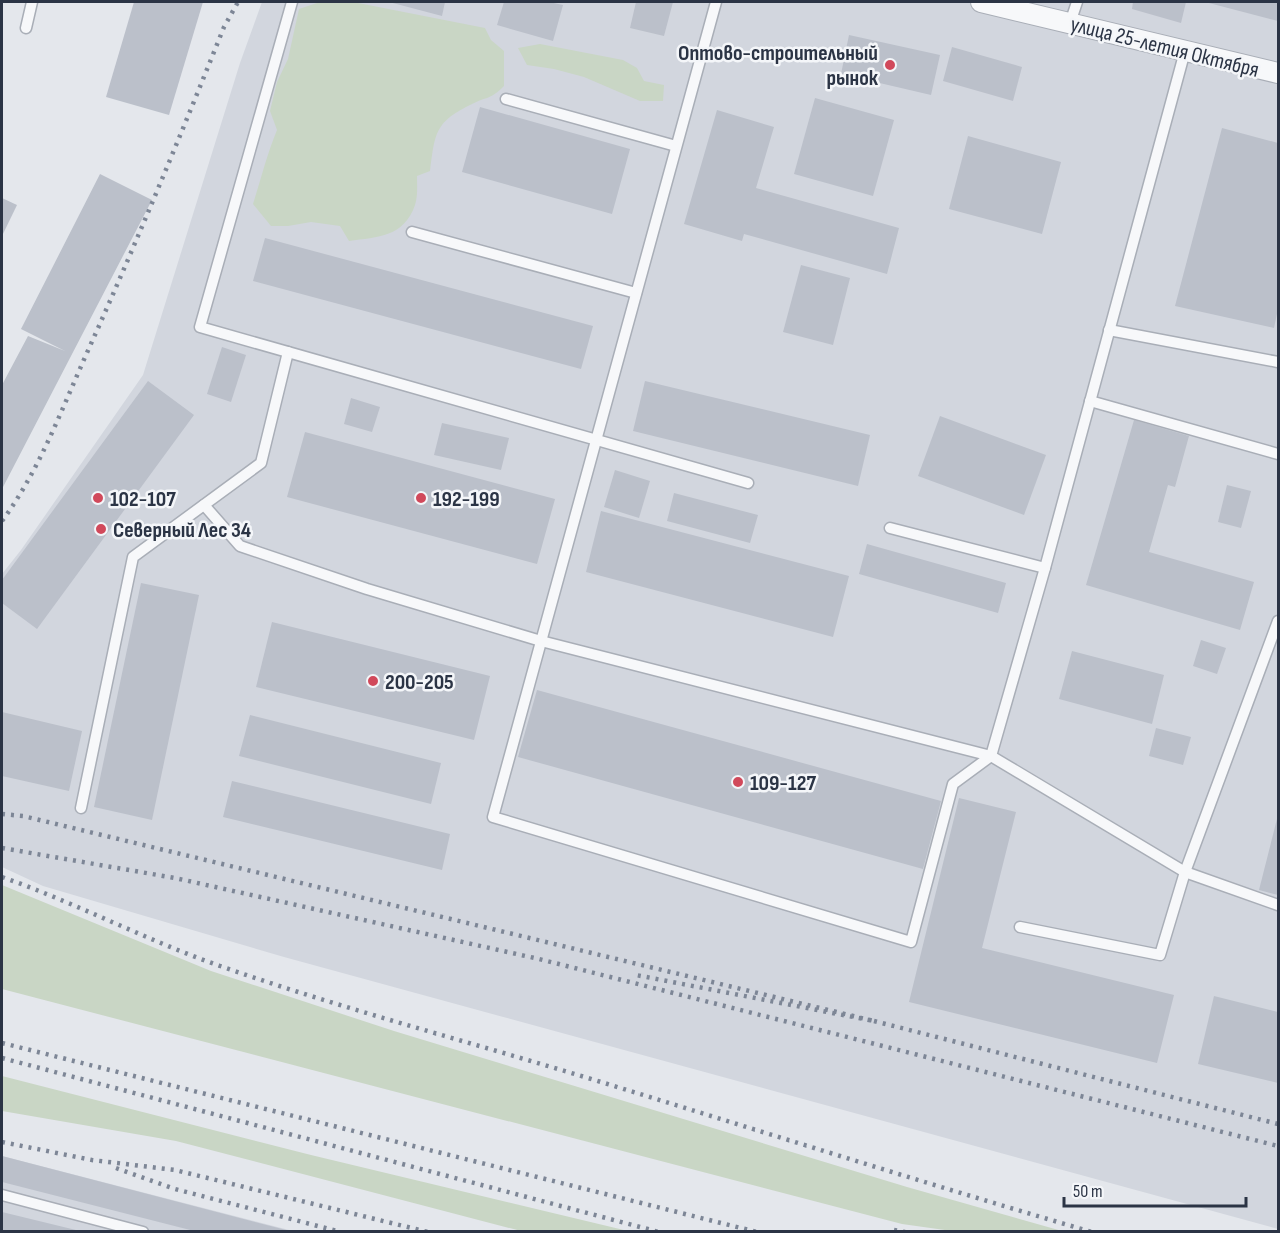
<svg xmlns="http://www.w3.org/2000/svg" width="1280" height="1233" font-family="'Sofia Sans Condensed',sans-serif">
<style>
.built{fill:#d2d6de}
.green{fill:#c9d6c5}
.building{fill:#bbc0ca}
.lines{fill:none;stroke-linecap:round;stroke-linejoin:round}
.lane-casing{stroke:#a9aeb7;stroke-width:13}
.street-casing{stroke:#a9aeb7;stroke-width:22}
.lane{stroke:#f7f8fa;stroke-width:10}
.street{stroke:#f7f8fa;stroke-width:20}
.rail{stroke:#7d8696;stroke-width:4.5;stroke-dasharray:3 6;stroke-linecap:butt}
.poi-dot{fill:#d1495b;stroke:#f4f6f9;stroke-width:2}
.labels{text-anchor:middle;stroke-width:5;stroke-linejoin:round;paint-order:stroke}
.street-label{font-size:22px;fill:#2b3445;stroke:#f4f6f9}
.poi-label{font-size:22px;font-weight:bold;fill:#2b3445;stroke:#f4f6f9;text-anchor:start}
</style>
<rect width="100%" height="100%" fill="#e4e7ec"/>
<g class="built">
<polygon points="262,2 1278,2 1278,1229 284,957 43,886 2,867 2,574 21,550 143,375 240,63"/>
<polygon points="2,1156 293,1231 2,1231"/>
</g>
<g class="green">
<path d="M 320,2 L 353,2 L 485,28 L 491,40 L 504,51 L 504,86 C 490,100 488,96 472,104 C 435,122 435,132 430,171 L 417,176 C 417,185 418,196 415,205 C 404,237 378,237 349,241 L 340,226 L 311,222 L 288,226 L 271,226 L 253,204 C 261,179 267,154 277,130 L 270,111 L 277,82 L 288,59 L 299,9 Z"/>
<polygon points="540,44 623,60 637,68 644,81 664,85 663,101 640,101 584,77 554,69 527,65 518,48"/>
<polygon points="2,885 211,971 394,1031 907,1187 1062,1231 959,1232 902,1224 2,989"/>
<polygon points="2,1076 311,1155 628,1231 521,1231 176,1141 2,1111"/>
</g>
<g class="building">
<polygon points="134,2 203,2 169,115 106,97"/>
<polygon points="389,2 445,2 442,16"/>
<polygon points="504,2 549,2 563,5 553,41 497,25"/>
<polygon points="636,2 673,2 664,36 630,28"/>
<polygon points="1133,2 1186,2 1181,23 1132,9"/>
<polygon points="1205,2 1278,2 1278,21"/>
<polygon points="849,35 940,55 931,95 841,74"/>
<polygon points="952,47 1022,67 1013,101 943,81"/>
<polygon points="815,98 894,120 873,196 794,174"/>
<polygon points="480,107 630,149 612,214 462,172"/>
<polygon points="717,110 774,127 756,188 899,228 887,274 744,234 742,241 684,224"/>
<polygon points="1222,128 1278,143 1278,309 1274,328 1175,306"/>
<polygon points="968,136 1061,162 1042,234 949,209"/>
<polygon points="100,174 152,200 2,489 2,385 28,336 65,351 21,329"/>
<polygon points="2,198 17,205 2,236"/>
<polygon points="265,238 593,326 581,369 253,281"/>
<polygon points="801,265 850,278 833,345 783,332"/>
<polygon points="222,347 246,355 231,402 207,394"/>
<polygon points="148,381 194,415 37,629 2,603 2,580"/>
<polygon points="645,381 870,435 858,486 633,431"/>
<polygon points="351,398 380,407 372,432 344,424"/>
<polygon points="940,416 1046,455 1024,515 918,476"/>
<polygon points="1134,420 1189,436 1175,487 1168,485 1149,552 1254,582 1240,630 1086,585"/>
<polygon points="442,423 509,438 501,470 434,455"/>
<polygon points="305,432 555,499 537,564 287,497"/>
<polygon points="615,470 650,481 639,518 604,507"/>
<polygon points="1227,485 1251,491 1241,528 1218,522"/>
<polygon points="674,493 758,515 750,543 667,521"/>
<polygon points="601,511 849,576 833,637 586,572"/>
<polygon points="867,544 1006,583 998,613 859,574"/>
<polygon points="141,583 199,595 152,820 94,807"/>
<polygon points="272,622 490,676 474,740 256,687"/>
<polygon points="1201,640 1226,648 1217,674 1193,666"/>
<polygon points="1072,651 1164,675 1152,724 1059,699"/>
<polygon points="537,690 941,801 923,869 518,757"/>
<polygon points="2,712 82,731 69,791 2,776"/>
<polygon points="250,715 441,763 431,804 239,756"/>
<polygon points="1156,728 1191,737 1183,765 1149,756"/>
<polygon points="232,781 450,834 442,870 223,817"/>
<polygon points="959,798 1016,812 982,948 1174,995 1157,1063 909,1002"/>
<polygon points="1278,815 1278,895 1259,890"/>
<polygon points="1214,996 1278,1012 1278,1083 1198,1064"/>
<polygon points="2,1156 290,1231 290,1232 198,1232 2,1182"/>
<polygon points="2,1212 80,1231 80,1232 2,1232"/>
</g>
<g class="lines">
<g class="lane-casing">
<g id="lane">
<polyline points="292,2 200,327 748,483"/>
<polyline points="716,2 493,817 911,942 953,784 991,756 1045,568 1185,51"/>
<polyline points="1070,23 1077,2"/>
<polyline points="26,28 32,2"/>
<polyline points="506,99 676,146"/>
<polyline points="412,232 636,293"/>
<polyline points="1109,330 1278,362"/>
<polyline points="1090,401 1278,454"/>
<polyline points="204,505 240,546 367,589 541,641 991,756 1185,872 1278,905"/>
<polyline points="890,528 1045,568"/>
<polyline points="81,808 133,557 261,463 288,352"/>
<polyline points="1020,927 1160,955 1185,872 1278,621"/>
<polyline points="2,1195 143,1232"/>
</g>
</g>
<g class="street-casing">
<polyline id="street" points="981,2 1278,73"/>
</g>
<use href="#lane" class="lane"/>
<use href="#street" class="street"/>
<g class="rail">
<path d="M 2,521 C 39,471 61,411 86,355 C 135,246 180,137 224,27 L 238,2"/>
<polyline points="2,814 23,816 874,1021 636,975"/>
<polyline points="2,848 175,878 539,959 1278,1146"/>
<path d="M 2,877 C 76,903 146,940 220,966 C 346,1010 474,1043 601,1082 C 764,1132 927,1184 1092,1232"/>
<polyline points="874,1021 1278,1124"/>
<polyline points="2,1043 757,1232"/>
<polyline points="2,1058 659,1232"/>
<polyline points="2,1142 92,1160 175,1170 428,1232"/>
<polyline points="116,1168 175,1189 341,1232"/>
<polyline points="894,1230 905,1232"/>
</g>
</g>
<g class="poi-dot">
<circle cx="890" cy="65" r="6"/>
<circle cx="98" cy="498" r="6"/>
<circle cx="421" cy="498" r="6"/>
<circle cx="101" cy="529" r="6"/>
<circle cx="373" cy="681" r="6"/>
<circle cx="738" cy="782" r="6"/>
</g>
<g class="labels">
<g class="street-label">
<text transform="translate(1165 46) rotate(14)" y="8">улица 25-летия Октября</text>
</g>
<g class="poi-label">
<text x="878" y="60" text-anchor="end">Оптово-строительный<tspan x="878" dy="25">рынок</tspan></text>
<text x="110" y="506">102-107</text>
<text x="433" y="506">192-199</text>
<text x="113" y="537">Северный Лес 34</text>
<text x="385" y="689">200-205</text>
<text x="750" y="790">109-127</text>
</g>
</g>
<rect width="1280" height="1233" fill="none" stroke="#2b3445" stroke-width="6"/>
<path d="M1064 1197v9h182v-9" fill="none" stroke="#2b3445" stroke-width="3"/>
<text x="1073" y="1197" font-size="18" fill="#2b3445" stroke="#f4f6f9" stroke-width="4.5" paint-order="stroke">50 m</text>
</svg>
